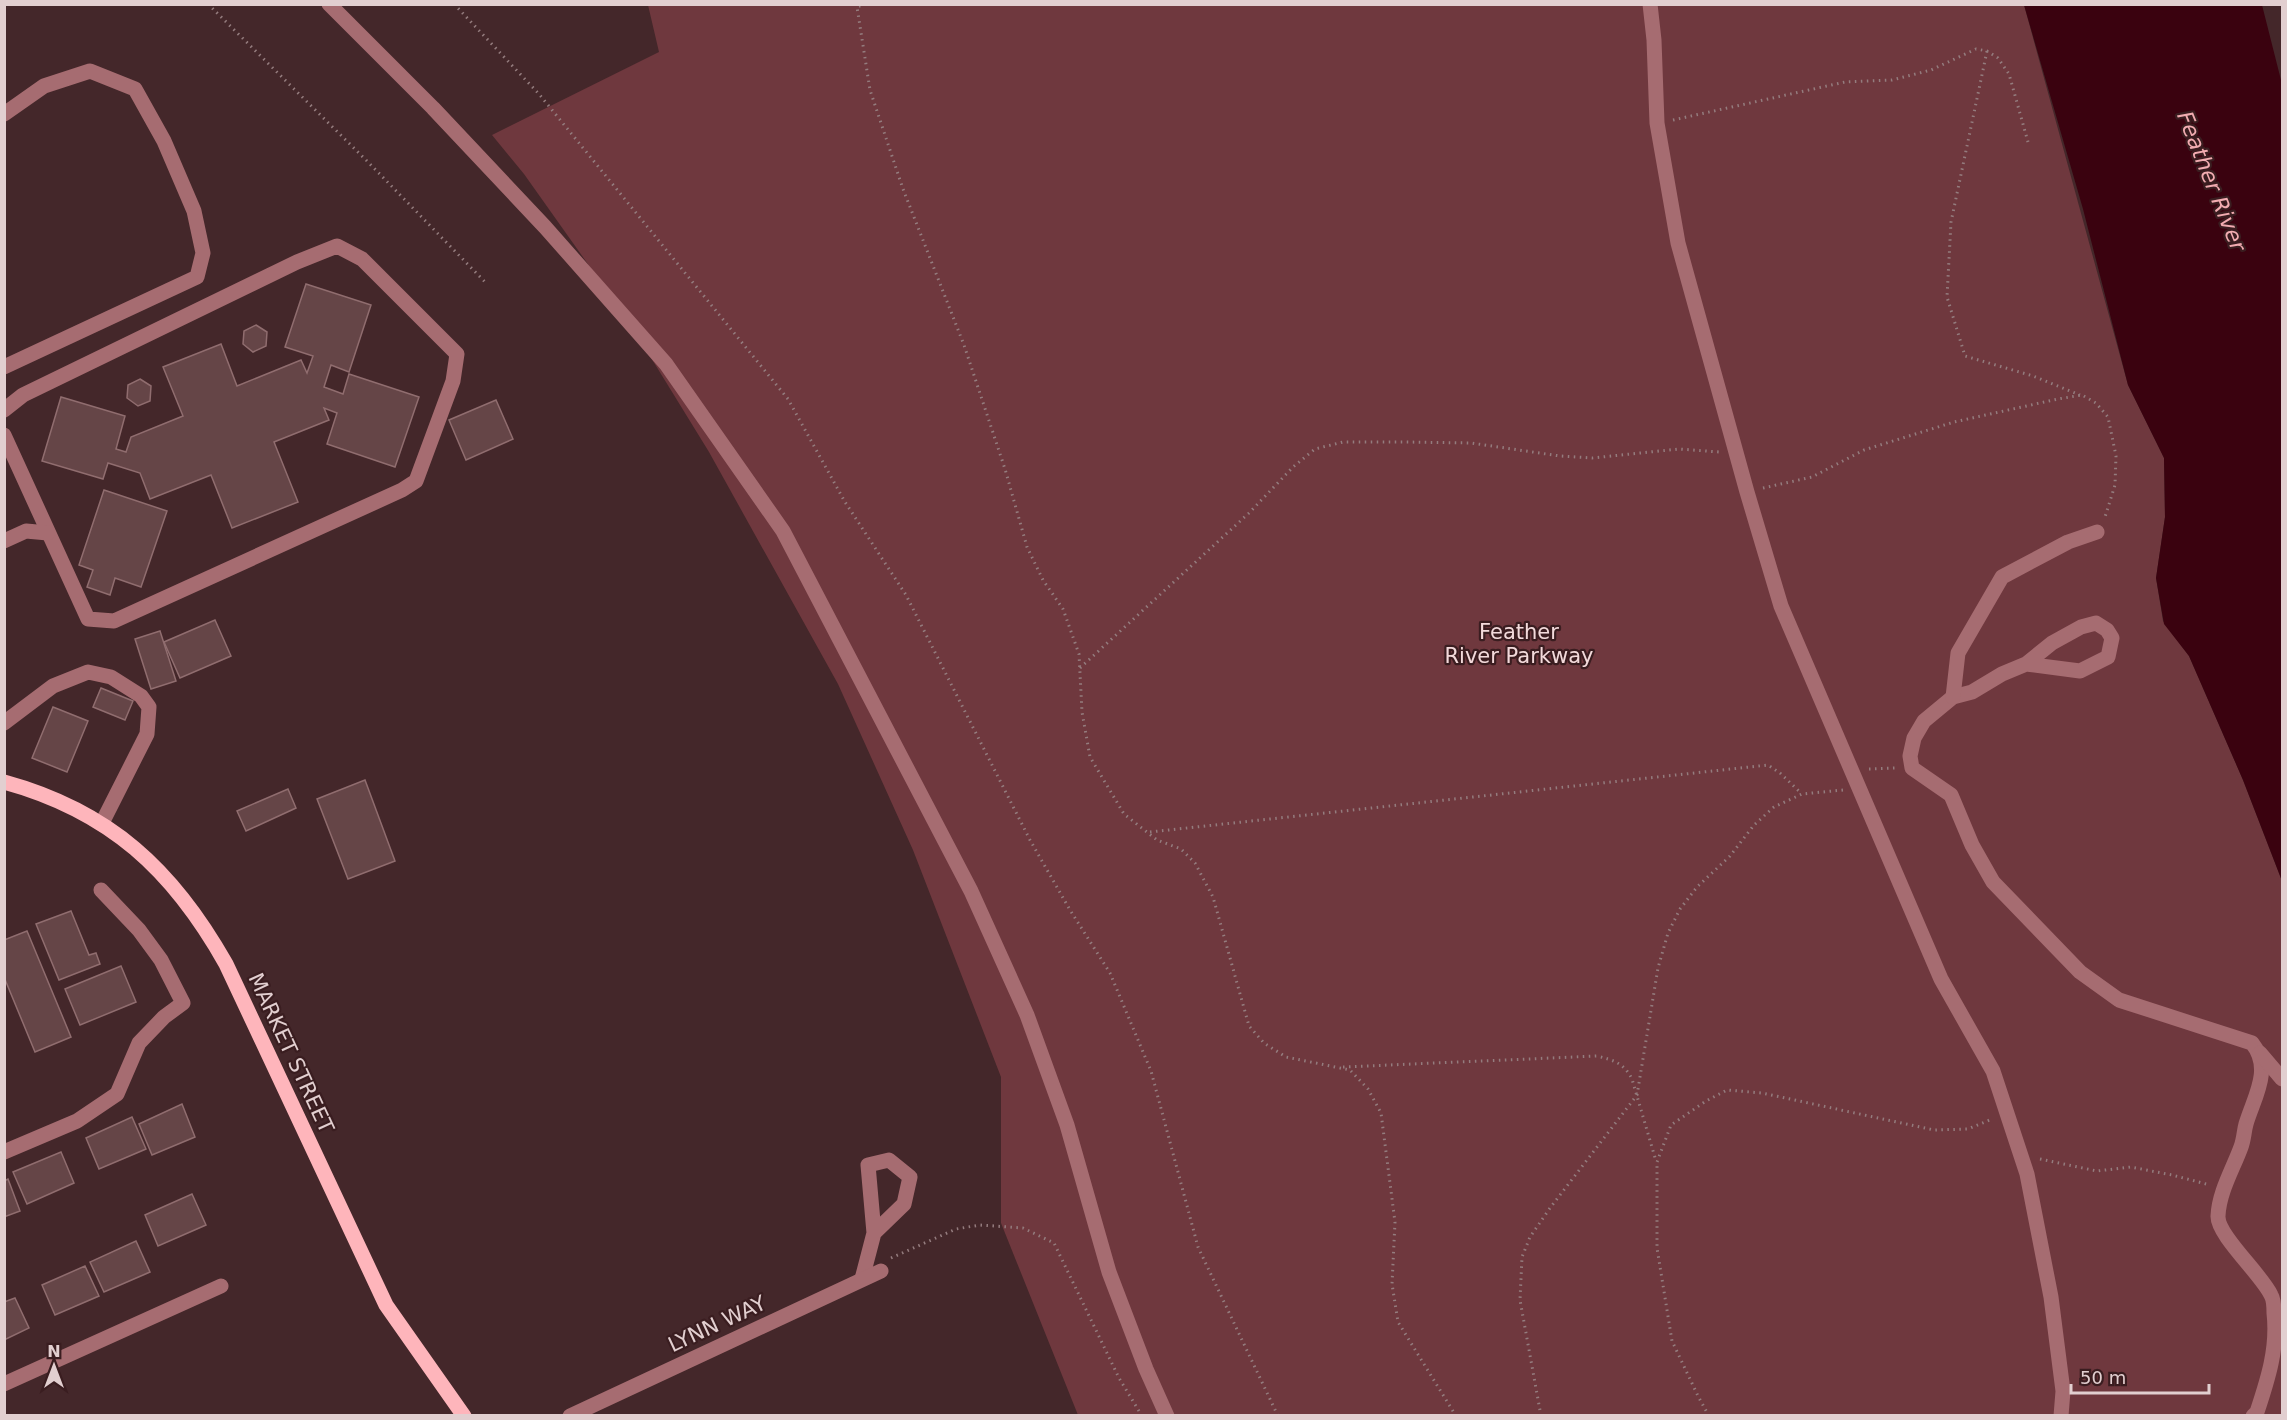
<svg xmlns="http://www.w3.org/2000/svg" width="2287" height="1420" font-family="'DejaVu Sans',sans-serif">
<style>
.green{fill:#6f383e}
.water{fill:#3a020f}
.building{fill:#654547;stroke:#906d6f;stroke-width:1.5}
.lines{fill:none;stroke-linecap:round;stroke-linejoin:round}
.path{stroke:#947c7e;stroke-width:3;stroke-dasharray:1.5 4.5;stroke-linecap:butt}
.minor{stroke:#a66c71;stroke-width:15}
.major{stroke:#feb5bb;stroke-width:15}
.labels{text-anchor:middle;stroke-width:4.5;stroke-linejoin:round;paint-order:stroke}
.park-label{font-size:21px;fill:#f3dadb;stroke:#3a1d20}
.street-label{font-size:21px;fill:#e2cfd0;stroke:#3a1d20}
.water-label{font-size:22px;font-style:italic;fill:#f2acb1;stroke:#3a1d20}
</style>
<rect width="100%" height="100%" fill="#44272a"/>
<polygon class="green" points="648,5 2024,5 2128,385 2164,458 2165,517 2156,578 2163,621 2189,656 2243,780 2282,881 2282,1415 1078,1415 1001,1223 1001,1077 913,850 838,684 709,452 629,322 524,174 492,135 659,52"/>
<polygon class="water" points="2024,5 2262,5 2282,84 2282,881 2243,780 2189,656 2164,624 2156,578 2165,517 2164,458 2128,385 2083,209"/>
<g class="building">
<polygon points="306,284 371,305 349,372 331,365 324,387 343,394 349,374 419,397 395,467 327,444 337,413 324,408 329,420 274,442 298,502 232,528 211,475 150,499 140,473 108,463 103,479 42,461 61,397 125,416 116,449 126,452 131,437 183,416 163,367 221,344 237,386 301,360 307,373 313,356 285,347"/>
<polygon points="256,325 267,332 266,346 253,352 243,344 244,331"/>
<polygon points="140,379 151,386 150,401 138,406 127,398 128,385"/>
<polygon points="496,400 513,439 466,460 449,420"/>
<polygon points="104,490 167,511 141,587 115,578 110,595 87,587 93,570 79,565"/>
<polygon points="215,620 231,656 180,678 164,642"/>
<polygon points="160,631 176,681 151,689 135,639"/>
<polygon points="101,688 133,701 125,720 93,707"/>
<polygon points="53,707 88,721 67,772 32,758"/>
<polygon points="365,780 395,861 348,879 317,799"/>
<polygon points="288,789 296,808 246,831 237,811"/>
<polygon points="71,911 89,955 96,953 100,964 59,980 36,924"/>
<polygon points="27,931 71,1037 35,1052 4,977 4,940"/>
<polygon points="121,966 136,1002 80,1025 65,989"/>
<polygon points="182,1104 195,1137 152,1155 139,1124"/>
<polygon points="132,1117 146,1149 99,1169 86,1138"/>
<polygon points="61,1152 74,1183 27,1204 13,1172"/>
<polygon points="8,1179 20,1211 4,1217 4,1181"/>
<polygon points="192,1194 206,1225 158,1246 145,1215"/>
<polygon points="136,1241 150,1272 104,1292 90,1262"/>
<polygon points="85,1266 99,1296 55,1315 42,1285"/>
<polygon points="15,1298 29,1328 4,1340 4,1302"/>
</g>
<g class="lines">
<g class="path">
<polyline points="208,4 367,161 487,284"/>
<polyline points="454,4 539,94 788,399 845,502 906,595 1030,840 1070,910 1110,973 1151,1071 1198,1247 1278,1416"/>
<polyline points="866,4 857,7 870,90 903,189 964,345 1005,469 1027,547 1043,580 1063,609 1079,654 1082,712 1090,757 1124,814 1157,840 1181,849 1195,863 1213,897 1249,1026 1264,1043 1286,1057 1350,1070 1368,1089 1381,1113 1395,1222 1392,1284 1398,1322 1456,1416"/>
<polyline points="1987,51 1951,222 1947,297 1965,356 2033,376 2080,395"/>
<polyline points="1673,120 1845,82 1892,80 1931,70 1976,49 1987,51 1998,58 2009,74 2028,142"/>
<polyline points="1763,488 1812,477 1864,450 1954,422 2058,399 2082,395 2096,403 2108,417 2116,456 2115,485 2105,517"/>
<polyline points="1080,668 1249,513 1293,467 1315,449 1343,442 1405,442 1471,443 1560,456 1592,458 1679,449 1719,452"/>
<polyline points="1869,769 1895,768"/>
<polyline points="1150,832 1768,765 1780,773 1801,793"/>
<path d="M 1343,1067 L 1597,1056 C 1613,1060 1624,1063 1632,1079 L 1656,1161"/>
<polyline points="2040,1159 2097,1171 2131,1167 2172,1175 2210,1185"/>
<polyline points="891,1258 956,1229 980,1225 1023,1228 1054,1243 1119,1378 1142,1416"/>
<polyline points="1541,1416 1520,1300 1522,1257 1530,1237 1550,1208 1637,1095 1658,968 1668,933 1680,909 1697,887 1730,856 1754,825 1774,807 1802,794 1843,790"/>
<polyline points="1709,1416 1698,1396 1672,1341 1657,1248 1657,1162 1671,1125 1706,1101 1727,1090 1762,1093 1934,1130 1968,1129 1992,1119"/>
</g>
<g class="minor">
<polyline points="329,4 433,108 545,227 666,364 783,531 971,891 1027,1015 1067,1125 1109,1272 1146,1369 1167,1416"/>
<polyline points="1650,4 1654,40 1657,123 1678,243 1747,492 1781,606 1941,979 1993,1071 2027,1174 2051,1297 2063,1391 2061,1416"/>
<polyline points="4,114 44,86 90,71 135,89 164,141 194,211 203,253 197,277 4,367"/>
<polyline points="4,410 23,395 297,262 337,246 362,259 457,354 453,381 416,481 402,490 114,621 88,619 4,435"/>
<polyline points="4,541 26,531 48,533"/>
<path d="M 2026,664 L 2080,671 L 2108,657 L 2112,638 L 2107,630 L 2096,623 L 2081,627 L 2052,643 L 2026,664 L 2002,674 L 1972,692 L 1953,697 L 1924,721 L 1914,738 L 1910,756 L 1912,768 L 1951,795 L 1972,845 L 1993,882 L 2080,972 L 2119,1000 L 2252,1043 C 2273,1069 2254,1097 2246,1124 C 2244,1131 2244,1139 2241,1147 C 2233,1169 2219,1192 2218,1216 C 2217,1235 2262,1275 2271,1295 C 2274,1300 2274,1308 2274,1313 C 2278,1348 2268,1379 2257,1412 L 2253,1416"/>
<polyline points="1953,697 1958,653 2002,577 2068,542 2097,532"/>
<polyline points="4,723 53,686 88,672 111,677 141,696 149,707 147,734 102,823"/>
<polyline points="2260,1053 2282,1079"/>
<polyline points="4,1152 77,1121 117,1094 139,1043 164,1017 183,1003 161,960 139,930 101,890"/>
<polyline points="862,1279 874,1233 868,1165 889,1160 910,1177 904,1204 874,1233"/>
<polyline points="4,1384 221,1286"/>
<polyline points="570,1416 881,1271"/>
</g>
<path class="major" d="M 4,782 C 110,811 173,870 226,964 L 386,1305 L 464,1416"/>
</g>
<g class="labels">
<g class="park-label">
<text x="1519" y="639">Feather<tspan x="1519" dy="24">River Parkway</tspan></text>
</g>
<g class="street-label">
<text transform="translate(291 1053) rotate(65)" y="7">MARKET STREET</text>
<text transform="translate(717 1324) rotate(-25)" y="7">LYNN WAY</text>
</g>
<g class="water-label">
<text transform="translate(2212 181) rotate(68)" y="8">Feather River</text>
</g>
</g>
<rect width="2287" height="1420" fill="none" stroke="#e2cfd0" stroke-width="12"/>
<g transform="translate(54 1366)" stroke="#3a1d20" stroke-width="4.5" paint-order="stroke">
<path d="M0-4.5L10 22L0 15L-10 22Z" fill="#e2cfd0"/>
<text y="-9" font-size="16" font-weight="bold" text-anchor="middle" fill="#e2cfd0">N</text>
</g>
<path d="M2071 1384v9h138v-9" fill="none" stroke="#e2cfd0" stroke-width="3"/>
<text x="2080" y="1384" font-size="18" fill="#e2cfd0" stroke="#3a1d20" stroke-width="4.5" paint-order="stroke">50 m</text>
</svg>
